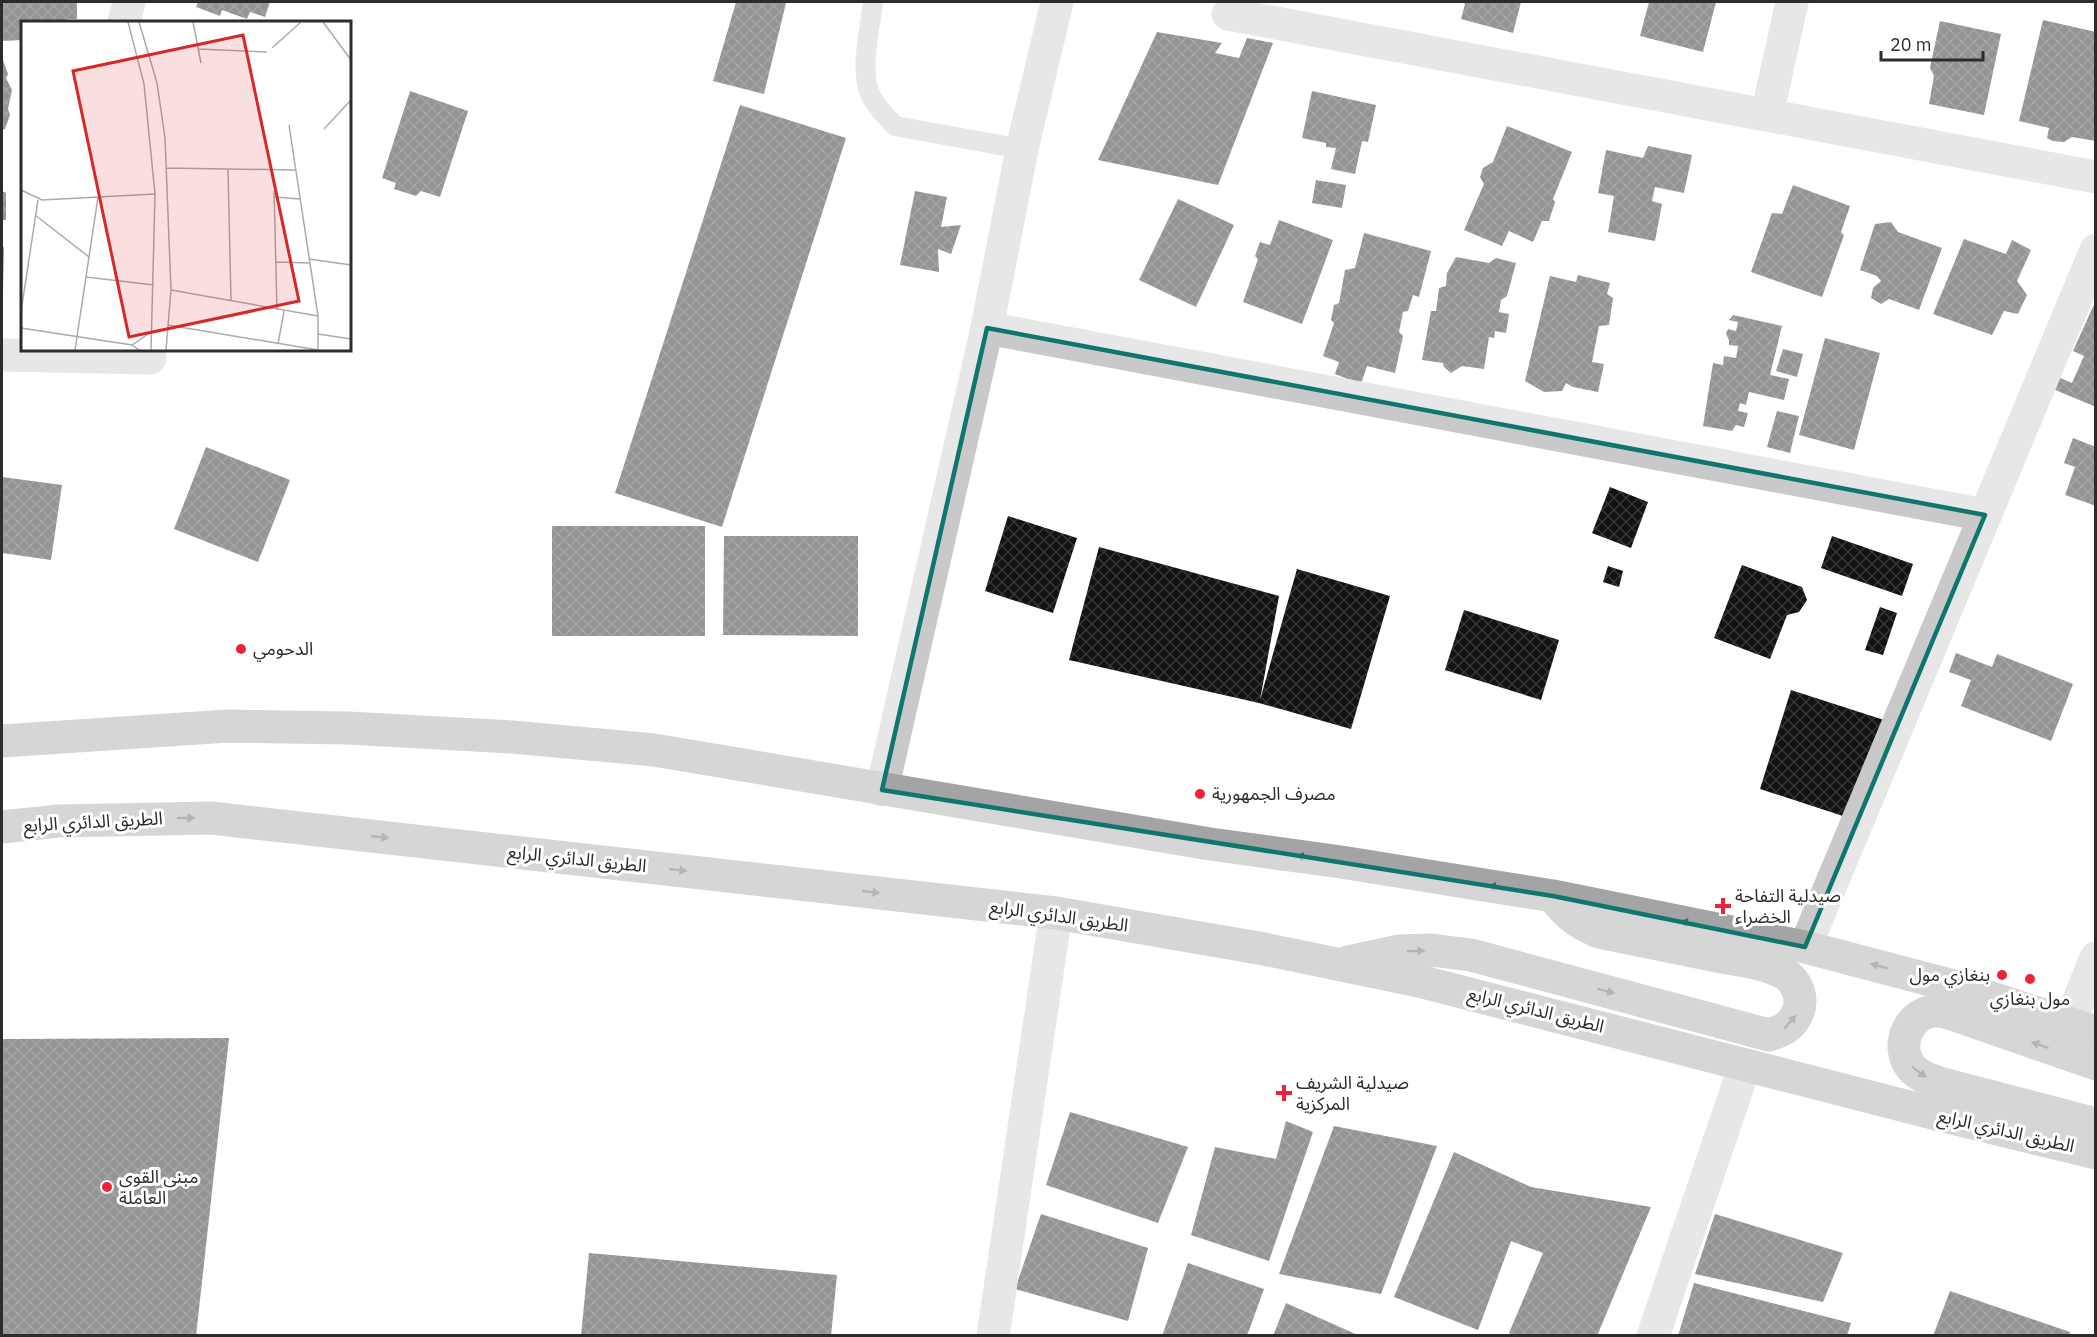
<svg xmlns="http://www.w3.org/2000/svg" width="2097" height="1337" font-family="'IBM Plex Sans','Noto Sans Arabic',sans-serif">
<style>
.building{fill:url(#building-cross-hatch)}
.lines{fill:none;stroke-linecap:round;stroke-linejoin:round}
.lane{stroke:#c9c9c9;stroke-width:20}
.street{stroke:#c9c9c9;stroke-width:33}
.primary{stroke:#a4a4a4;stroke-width:33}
.oneway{fill:#5c5c5c}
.marked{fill:none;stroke:#0f766e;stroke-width:4.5;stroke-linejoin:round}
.poi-dot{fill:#ed2436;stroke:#fff;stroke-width:2}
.labels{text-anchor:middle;stroke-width:6;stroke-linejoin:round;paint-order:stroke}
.poi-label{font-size:18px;fill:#2c2c2c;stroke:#fff;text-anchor:start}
.street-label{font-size:18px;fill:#2c2c2c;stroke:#fff}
.inset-road{fill:none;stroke:#ababab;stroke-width:1.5}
.view{fill:#d62828;fill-opacity:0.15;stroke:#d62828;stroke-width:3}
.inset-edge{fill:none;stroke:#2c2c2c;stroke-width:3}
</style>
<defs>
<pattern id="building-cross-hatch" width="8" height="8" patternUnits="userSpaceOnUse" patternTransform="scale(1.5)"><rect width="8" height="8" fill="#131313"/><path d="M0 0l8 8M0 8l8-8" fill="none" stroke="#363636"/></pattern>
</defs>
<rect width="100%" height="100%" fill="#fff"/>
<g class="building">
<polygon points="2,2 77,2 77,19 67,19 67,22 22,22 22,40 2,41"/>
<polygon points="198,2 270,2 265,17 250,12 247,19 222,10 220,16 196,7"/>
<polygon points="736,2 786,3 764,94 713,81"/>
<polygon points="1463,2 1521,2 1513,33 1461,19 1465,4"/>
<polygon points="1649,2 1716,2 1703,52 1640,36"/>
<polygon points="2043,20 2096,32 2096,141 2072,137 2064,142 2053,141 2047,138 2049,128 2019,121"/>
<polygon points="1940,21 2001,34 1984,115 1929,104 1934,76 1930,68"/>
<polygon points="1157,32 1222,43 1215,53 1239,58 1247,38 1273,43 1218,185 1098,160"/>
<polygon points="2,57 8,74 6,78 12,90 8,109 10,115 5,129 2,130"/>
<polygon points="410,91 468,111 440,197 421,191 416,196 394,189 396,183 382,178"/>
<polygon points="1312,91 1376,105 1368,142 1362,141 1355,174 1331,169 1336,148 1326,147 1326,143 1302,138"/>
<polygon points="740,105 846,138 722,527 615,493"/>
<polygon points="1507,126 1572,152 1553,199 1555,202 1549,221 1542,221 1533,242 1509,231 1502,246 1464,230 1484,184 1480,177 1483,168 1493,162"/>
<polygon points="1648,146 1692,155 1684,193 1655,187 1652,201 1662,204 1655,241 1608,232 1614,196 1598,193 1606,150 1643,158"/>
<polygon points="1316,180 1346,185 1342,208 1312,203"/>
<polygon points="1793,185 1850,206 1841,232 1844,235 1822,297 1751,272 1772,213 1782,214"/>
<polygon points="2,191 6,193 6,220 2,220"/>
<polygon points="915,191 947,197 941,227 961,225 951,254 938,249 939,272 900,265"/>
<polygon points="1178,199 1234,225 1196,307 1139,280"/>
<polygon points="1279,220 1333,240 1302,324 1243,302 1258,259 1255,256 1260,242 1270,245"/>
<polygon points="1891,222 1898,232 1942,248 1919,310 1889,299 1881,304 1871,298 1873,288 1881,281 1877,276 1860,270 1875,224"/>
<polygon points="1364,233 1431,251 1419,297 1413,295 1408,311 1403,312 1399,332 1403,336 1395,373 1367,366 1361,384 1335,374 1339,362 1323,356 1334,323 1331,320 1334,305 1339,303 1345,270 1355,268"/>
<polygon points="1964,239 2006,254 2012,240 2031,250 2017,281 2027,295 2018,314 2004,311 1992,335 1933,314"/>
<polygon points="2,247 4,247 3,294 2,294"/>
<polygon points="1456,257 1489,263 1496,258 1516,263 1507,296 1501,300 1499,312 1509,314 1506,333 1495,331 1494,338 1489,337 1484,369 1462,366 1451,373 1444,367 1443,363 1422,360 1431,311 1436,311 1439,288 1446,286 1447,273"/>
<polygon points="1578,275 1610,283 1607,294 1613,298 1609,325 1599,326 1592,362 1604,364 1598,392 1573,387 1566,383 1562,391 1544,392 1525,381 1550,276 1576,282"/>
<polygon points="2096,300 2096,407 2048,387 2053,375 2072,383 2084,356 2073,351"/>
<polygon points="1733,315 1782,326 1770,375 1789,379 1784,400 1749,392 1746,405 1740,403 1738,411 1748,413 1744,427 1736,425 1732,431 1703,426 1713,363 1723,365 1724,356 1736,358 1738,346 1729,345 1729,340 1726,334 1728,329 1736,331 1738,322 1729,320"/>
<polygon points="1825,338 1880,353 1854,450 1799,435"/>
<polygon points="1783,349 1803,354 1797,377 1776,371"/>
<polygon points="1777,411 1799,416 1790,453 1767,447"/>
<polygon points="2073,438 2096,447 2096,506 2065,495 2075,467 2064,463"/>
<polygon points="206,447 290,480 258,562 174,529"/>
<polygon points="2,477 62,485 51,560 2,553"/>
<polygon points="1610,487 1648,502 1631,548 1592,533"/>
<polygon points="1008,516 1077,538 1053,613 985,591"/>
<rect x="552" y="526" width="153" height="110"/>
<polygon points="724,536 858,536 858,636 723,635"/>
<polygon points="1832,536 1913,564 1902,596 1821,568"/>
<polygon points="1099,547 1279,596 1260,700 1297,569 1390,596 1351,729 1259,703 1069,660"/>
<polygon points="1742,565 1802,587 1807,600 1799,612 1787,615 1770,659 1714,638"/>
<polygon points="1608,566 1623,571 1619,587 1603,582"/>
<polygon points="1880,607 1897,613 1883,655 1865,650"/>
<polygon points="1464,610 1559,640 1541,700 1445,670"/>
<polygon points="1956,653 1992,667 1997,654 2073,684 2051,741 1961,706 1971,680 1949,672"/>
<polygon points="1791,690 1884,720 1852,819 1760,789"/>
<polygon points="229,1038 196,1336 2,1336 2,1039"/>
<polygon points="1070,1112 1188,1147 1158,1223 1046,1185"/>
<polygon points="1286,1121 1313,1132 1269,1261 1191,1235 1215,1147 1276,1159"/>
<polygon points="1334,1126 1437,1146 1381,1294 1279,1274"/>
<polygon points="1454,1152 1531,1187 1651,1207 1597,1336 1515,1336 1509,1333 1543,1253 1511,1241 1478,1330 1394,1297"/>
<polygon points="1041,1214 1148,1248 1128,1321 1015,1289"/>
<polygon points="1715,1214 1843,1253 1823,1302 1695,1274"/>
<polygon points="589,1253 837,1275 831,1336 581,1336"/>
<polygon points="1188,1263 1264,1289 1247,1336 1162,1336"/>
<polygon points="1694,1283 1851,1323 1847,1336 1678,1336"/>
<polygon points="1950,1291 2070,1332 2069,1336 1933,1336"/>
<polygon points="1286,1303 1360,1336 1273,1336"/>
</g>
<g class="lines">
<path class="lane" d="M 873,2 C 870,28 859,72 871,96 C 877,108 887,117 895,126 L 1022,149"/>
<g class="street">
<polyline points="1228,14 2096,177"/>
<polyline points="124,22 129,2"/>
<polyline points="1767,115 1792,2"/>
<polyline points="987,328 1985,515"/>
<polyline points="2,355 150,358"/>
<polyline points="882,790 987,328 1022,149 1057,2"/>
<polyline points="1805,947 2096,250"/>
<polyline points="2069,1024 2096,958"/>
<polyline points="993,1336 1056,913"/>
<polyline points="1653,1336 1745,1065"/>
</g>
<g class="primary">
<polyline points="2,741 228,726 348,728 512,737 654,750 1210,844 1341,862 1553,896 1805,947 1961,988 2096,1032"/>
<polyline points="2,827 59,821 211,818 1056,913 1264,949 1419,981 1940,1115 2096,1153"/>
<path d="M 1348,962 L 1398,951 L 1431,950 L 1471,955 L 1769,1035 C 1782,1031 1791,1027 1797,1014 C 1804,1000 1798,982 1785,974 C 1767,963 1742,961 1722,957 C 1681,949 1640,940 1599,932 C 1578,923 1568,916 1554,897"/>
<path d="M 2096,1064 L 1952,1014 C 1948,1013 1943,1011 1938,1011 C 1910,1010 1894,1045 1911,1067 C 1918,1076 1929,1079 1939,1083 L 2096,1124"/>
</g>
</g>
<defs><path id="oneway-solid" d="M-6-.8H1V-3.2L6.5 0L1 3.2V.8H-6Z" transform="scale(1.5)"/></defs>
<g class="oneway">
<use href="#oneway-solid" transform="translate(186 818) rotate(-1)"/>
<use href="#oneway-solid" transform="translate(380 837) rotate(6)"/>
<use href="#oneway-solid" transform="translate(1305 857) rotate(-172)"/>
<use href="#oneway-solid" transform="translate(678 870) rotate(6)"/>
<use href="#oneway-solid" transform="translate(1497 887) rotate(-171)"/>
<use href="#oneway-solid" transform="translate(871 892) rotate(6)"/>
<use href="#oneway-solid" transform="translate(1689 923) rotate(-169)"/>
<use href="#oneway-solid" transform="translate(1416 951) rotate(-1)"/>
<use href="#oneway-solid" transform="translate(1879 966) rotate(-165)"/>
<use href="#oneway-solid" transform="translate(1606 991) rotate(15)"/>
<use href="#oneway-solid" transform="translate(1790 1022) rotate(-49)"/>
<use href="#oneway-solid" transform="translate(2040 1045) rotate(-161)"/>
<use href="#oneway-solid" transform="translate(1919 1072) rotate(37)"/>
</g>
<path d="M0 0H2097V1337H0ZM 987,328 L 1985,515 L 1805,947 L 1553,896 L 882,790 Z" fill="#fff" fill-opacity=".55" fill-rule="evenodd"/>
<path class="marked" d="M 987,328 L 1985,515 L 1805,947 L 1553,896 L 882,790 Z"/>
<g class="poi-dot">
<circle cx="241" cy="649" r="6"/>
<circle cx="1200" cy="794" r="6"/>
<path d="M1720 897h6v6h6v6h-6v6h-6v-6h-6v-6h6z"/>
<circle cx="2002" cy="975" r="6"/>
<circle cx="2030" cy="979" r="6"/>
<path d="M1281 1084h6v6h6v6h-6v6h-6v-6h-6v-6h6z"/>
<circle cx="107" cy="1187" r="6"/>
</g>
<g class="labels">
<g class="poi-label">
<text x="253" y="655">الدحومي</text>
<text x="1212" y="800">مصرف الجمهورية</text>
<text x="1735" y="902">صيدلية التفاحة<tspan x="1735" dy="21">الخضراء</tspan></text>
<text x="1990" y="981" text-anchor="end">بنغازي مول</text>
<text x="2030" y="1005" text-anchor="middle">مول بنغازي</text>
<text x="1296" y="1089">صيدلية الشريف<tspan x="1296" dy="21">المركزية</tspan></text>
<text x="119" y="1183">مبنى القوى<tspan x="119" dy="21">العاملة</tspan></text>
</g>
<g class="street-label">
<text transform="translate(93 822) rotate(-3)" y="6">الطريق الدائري الرابع</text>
<text transform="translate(577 859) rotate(6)" y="6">الطريق الدائري الرابع</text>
<text transform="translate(1059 916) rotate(8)" y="6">الطريق الدائري الرابع</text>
<text transform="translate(1536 1010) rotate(14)" y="6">الطريق الدائري الرابع</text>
<text transform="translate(2006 1131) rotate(13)" y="6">الطريق الدائري الرابع</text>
</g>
</g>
<g transform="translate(21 21)">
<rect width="330" height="330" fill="#fff"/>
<path class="inset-road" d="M 107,1 L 123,63 L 134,173 L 130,329M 118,1 L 136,62 L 144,117 L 150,269 L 145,329M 172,1 L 180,42M 302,1 L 330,39M 251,27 L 280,1M 177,28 L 246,31M 303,108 L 330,79M 145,147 L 275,149M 207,148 L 210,280M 0,169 L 21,179 L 134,173M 253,170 L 256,289M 253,176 L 279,178M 14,194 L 68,236M 288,238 L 330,244M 255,241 L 289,242M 65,256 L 133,264M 150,269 L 297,295M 0,291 L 17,179M 147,304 L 297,329 L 297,295 L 268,104M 0,307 L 111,324 L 118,329M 297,313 L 330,318M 257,323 L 263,290M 111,324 L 130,311M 54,329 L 77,176"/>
<path class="view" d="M 222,14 L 278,280 L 108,316 L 52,50 Z"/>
<rect width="330" height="330" class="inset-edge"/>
</g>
<rect width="2097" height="1337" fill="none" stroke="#2c2c2c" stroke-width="6"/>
<path d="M1881 51v9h102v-9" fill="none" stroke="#2c2c2c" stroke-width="3"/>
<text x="1890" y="51" font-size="18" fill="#2c2c2c" stroke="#ffffff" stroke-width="4.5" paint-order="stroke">20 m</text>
</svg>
